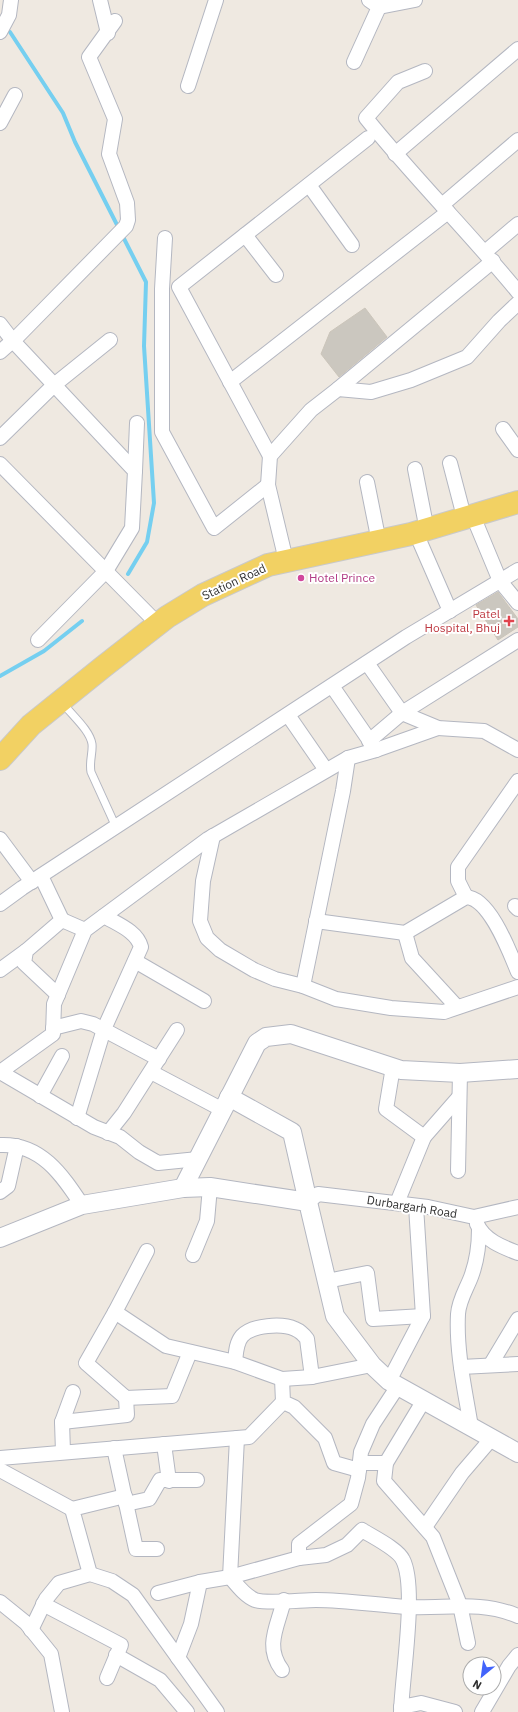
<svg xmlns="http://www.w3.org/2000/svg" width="518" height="1712" font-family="'IBM Plex Sans',sans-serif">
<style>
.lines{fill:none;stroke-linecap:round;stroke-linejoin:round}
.stream{stroke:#75cff0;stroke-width:4}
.building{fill:#cbc7bf;stroke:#cbc5ba}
.service-casing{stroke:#b4b7c1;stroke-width:9}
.minor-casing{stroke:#b4b7c1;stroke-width:16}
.tertiary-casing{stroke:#b4b7c1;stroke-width:20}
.primary-casing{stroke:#c9c9c9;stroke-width:24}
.service{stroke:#fff;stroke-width:7}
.minor{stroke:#fff;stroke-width:14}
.tertiary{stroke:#fff;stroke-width:18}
.primary{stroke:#f2d163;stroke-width:22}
.hotel-dot{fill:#d1479c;stroke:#fff;stroke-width:1.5}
.health-dot{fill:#e0444e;stroke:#fff;stroke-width:1.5}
.labels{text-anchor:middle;stroke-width:4;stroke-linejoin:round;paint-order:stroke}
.hotel-label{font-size:12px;fill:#b23c85;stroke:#fff;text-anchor:start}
.street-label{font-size:12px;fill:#2e2e2e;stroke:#fff}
.health-label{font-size:12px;fill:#be3a42;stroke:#fff;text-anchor:end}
</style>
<rect width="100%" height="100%" fill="#efe9e1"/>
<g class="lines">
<g class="stream">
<polyline points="10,32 63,113 75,142 146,282 144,346 154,503 147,542 128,574"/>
<polyline points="0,676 44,651 82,621"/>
</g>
</g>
<g class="building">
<polygon points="365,308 387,337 339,377 321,354 330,332"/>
<polygon points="498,592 518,619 518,627 498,640 476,605"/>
</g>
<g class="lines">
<g class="service-casing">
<path id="service" d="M 66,707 C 74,717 90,731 92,744 C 93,753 89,761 91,772 L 116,827"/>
</g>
<g class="minor-casing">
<g id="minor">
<polyline points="100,0 108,33"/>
<polyline points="369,0 379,7 415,0"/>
<polyline points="0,32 9,15 11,0"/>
<polyline points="354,62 379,7"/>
<path d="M 425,71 L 398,82 L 366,118 C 414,178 469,232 518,292"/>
<polyline points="188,86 216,0"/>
<polyline points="0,123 15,95"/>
<polyline points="395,154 518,49"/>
<polyline points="309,185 352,245"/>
<polyline points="442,205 518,140"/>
<polyline points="245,235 276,275"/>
<polyline points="165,238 162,289 162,432 214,528 268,485"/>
<polyline points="485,252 518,224"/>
<polyline points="0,324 13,341 135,471 132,528 106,571 38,640"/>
<polyline points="0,352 17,337 126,226 128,220 127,203 109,154 115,119 89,57 115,21"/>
<polyline points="230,382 448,212"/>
<polyline points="338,389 493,261"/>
<polyline points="503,429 518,450"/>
<polyline points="0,438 54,385 110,340"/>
<polyline points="270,456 179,287 368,138"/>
<polyline points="450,463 462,509"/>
<polyline points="0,464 151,617"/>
<polyline points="415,469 425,520"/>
<polyline points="135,471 137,423"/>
<polyline points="367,482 377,532"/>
<polyline points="473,516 500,581 518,603"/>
<polyline points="416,533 450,611"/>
<polyline points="284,552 268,485 270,456 311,410 338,389 371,392 411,380 467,357 499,321 518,303"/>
<polyline points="367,663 402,713 438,728 484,731 518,750"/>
<polyline points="332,686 376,750 438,728"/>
<polyline points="288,715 326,770"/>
<polyline points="369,741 402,713 518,640"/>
<polyline points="213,836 203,881 200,921 207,938 220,950 254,970 275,979 303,986 336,999 391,1008 444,1012 518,987"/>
<polyline points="0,839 32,882"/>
<polyline points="41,876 62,920 26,951 24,963 58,995"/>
<polyline points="466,897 458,881 458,867 518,781"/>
<polyline points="0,904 22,888 406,637 518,570"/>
<polyline points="515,906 518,909"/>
<polyline points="62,920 85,930"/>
<path d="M 316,921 L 405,933 L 466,897 C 490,898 510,953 518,972"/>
<polyline points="405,933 412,958 457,1007"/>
<polyline points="135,961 204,1001"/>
<polyline points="0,970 26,951"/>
<polyline points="303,986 343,791 348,758"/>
<polyline points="53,1028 81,1021 93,1024 159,1059"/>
<polyline points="393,1067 386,1109 424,1137 397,1203"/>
<polyline points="151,1072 223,1110"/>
<polyline points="40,1096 62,1056"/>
<path d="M 77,1118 L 104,1029 L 141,947 C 137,931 117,924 104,916"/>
<polyline points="108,1133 124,1113 177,1030"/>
<polyline points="424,1137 459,1097"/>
<path d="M 0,1145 C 41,1143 62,1175 82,1205"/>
<polyline points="198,1159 158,1163 139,1152 120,1137 94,1127 0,1072 53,1034 54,1004 85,930 208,839 348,758 376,750"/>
<polyline points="458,1171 460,1073"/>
<polyline points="0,1192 8,1186 17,1146"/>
<polyline points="308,1202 318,1194 428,1207 474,1217 518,1207"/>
<path d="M 477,1224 C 484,1240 502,1247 518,1253"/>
<polyline points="147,1251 115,1312 166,1346 235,1362 282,1379 283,1402 294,1407 325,1438 334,1463 359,1470"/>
<polyline points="193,1255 207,1221 210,1187"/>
<polyline points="327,1281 367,1273 373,1319 423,1316"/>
<polyline points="115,1312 86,1363 126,1398 172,1396 190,1352"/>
<path d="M 235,1362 C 236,1353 236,1343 242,1336 C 252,1325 282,1323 295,1329 C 300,1331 304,1335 307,1339 L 312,1377"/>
<polyline points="491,1364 518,1319"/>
<polyline points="461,1367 518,1364"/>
<polyline points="282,1379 312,1377 372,1365"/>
<polyline points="389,1381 423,1316 416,1206"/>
<polyline points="424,1400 386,1463 384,1481 433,1537 460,1605 468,1643"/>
<polyline points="62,1422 127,1415 126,1398"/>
<path d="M 471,1427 C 465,1390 456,1352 458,1314 C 459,1300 466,1290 471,1277 C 477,1261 479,1245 479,1229"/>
<path d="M 237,1438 L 230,1577 C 237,1585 245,1596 255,1600 C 266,1604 302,1600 316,1600 C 346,1600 376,1605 407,1607 C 447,1609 479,1600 518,1616"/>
<polyline points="164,1444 169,1481"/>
<polyline points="114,1448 136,1549 157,1549"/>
<polyline points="63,1452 62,1422 73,1392"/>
<polyline points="0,1458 249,1437 283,1402"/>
<polyline points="360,1463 386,1463"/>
<polyline points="0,1470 72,1509"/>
<polyline points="126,1504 149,1499 160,1480 197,1480"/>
<polyline points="425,1527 462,1473 492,1438"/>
<polyline points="299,1558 299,1544 351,1504 358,1478 361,1452 373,1424 398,1386"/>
<polyline points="90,1574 72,1509 125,1496"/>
<path d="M 158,1593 L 200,1582 L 230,1577 L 299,1558 L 326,1555 L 347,1545 L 362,1530 C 373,1537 398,1549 403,1560 C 417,1588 402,1677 401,1712"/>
<polyline points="0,1602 26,1623 51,1654 62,1712"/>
<polyline points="43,1604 121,1645 107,1678"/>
<polyline points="31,1630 46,1599 59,1583 90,1574 112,1581 133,1595 217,1712"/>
<polyline points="116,1655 160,1680 187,1712"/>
<polyline points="178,1658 191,1624 200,1582"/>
<path d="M 282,1670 C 264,1646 278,1626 284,1600"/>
<polyline points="401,1707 421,1703 455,1712"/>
<polyline points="482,1712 509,1666 518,1655"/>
</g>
</g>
<g class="tertiary-casing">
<g id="tertiary">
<polyline points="229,1097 292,1132 308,1202"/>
<polyline points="183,1188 257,1043 266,1037 291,1034 401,1070 460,1073 518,1069"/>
<polyline points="0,1238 82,1205 183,1188 210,1187 308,1202 335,1316 372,1365 389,1381 518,1453"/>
</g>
</g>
<g class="primary-casing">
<polyline id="primary" points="0,759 31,725 103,667 167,617 203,595 268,565 411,534 518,502"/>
</g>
<use href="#service" class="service"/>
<use href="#minor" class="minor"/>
<use href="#tertiary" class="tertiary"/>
<use href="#primary" class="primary"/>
</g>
<circle class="hotel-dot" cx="301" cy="578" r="4"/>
<path class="health-dot" d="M507 615h4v4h4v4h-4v4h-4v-4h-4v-4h4z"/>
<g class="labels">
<g class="hotel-label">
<text x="309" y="582">Hotel Prince</text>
</g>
<g class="street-label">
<text transform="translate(234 582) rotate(-25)" y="4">Station Road</text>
<text transform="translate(412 1207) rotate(9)" y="4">Durbargarh Road</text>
</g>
<g class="health-label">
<text x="500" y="618">Patel<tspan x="500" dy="14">Hospital, Bhuj</tspan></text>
</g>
</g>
<g transform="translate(482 1676) rotate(209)"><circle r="19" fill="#ffffff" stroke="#ababab"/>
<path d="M0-3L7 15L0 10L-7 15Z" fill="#4264fb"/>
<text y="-6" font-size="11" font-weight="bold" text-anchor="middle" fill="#2e2e2e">N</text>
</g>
</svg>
